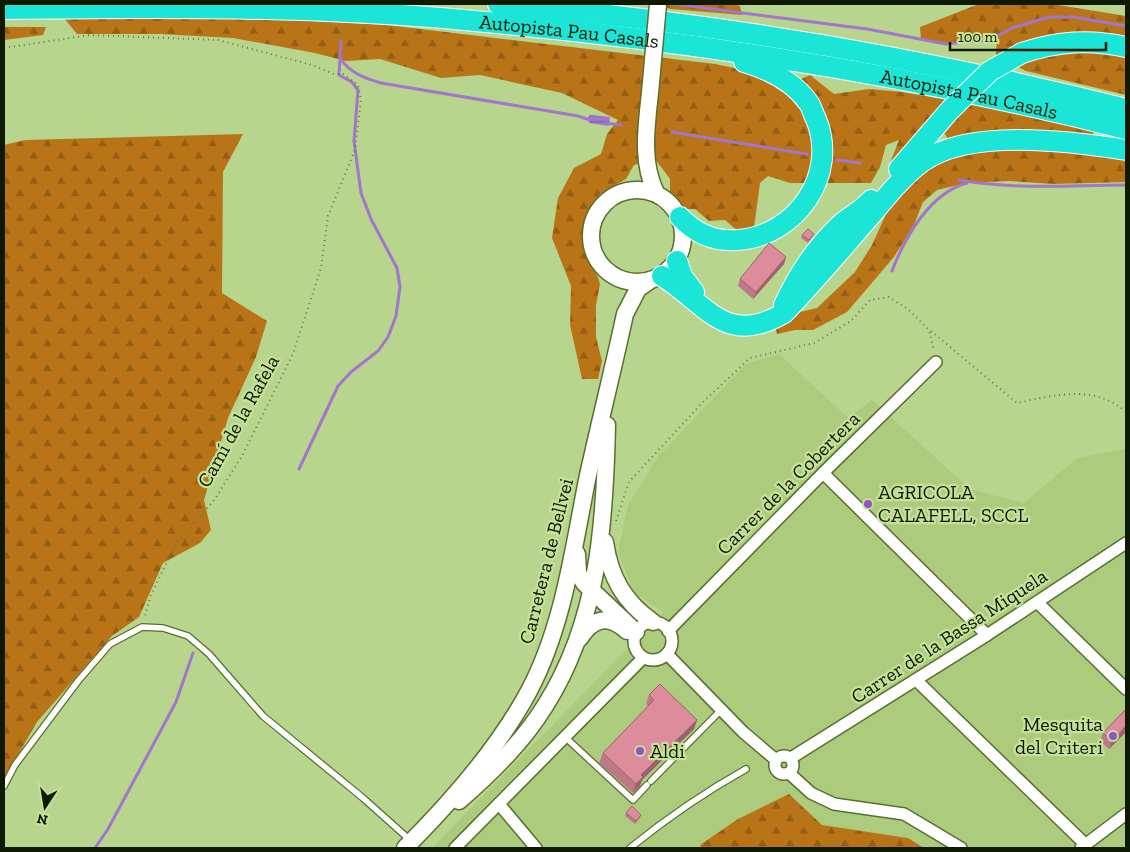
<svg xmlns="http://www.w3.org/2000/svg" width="1130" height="852" font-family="'Zilla Slab',serif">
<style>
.built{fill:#accb7d}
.forest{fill:url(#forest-firs)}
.water{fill:url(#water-rules)}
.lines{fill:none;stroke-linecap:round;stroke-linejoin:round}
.stream{stroke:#a176cb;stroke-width:3}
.service-casing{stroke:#57702b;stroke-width:8}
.minor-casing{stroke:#57702b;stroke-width:14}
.secondary-casing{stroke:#57702b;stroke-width:19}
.motorway-casing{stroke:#fff;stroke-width:22}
.path{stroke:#667a49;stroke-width:2;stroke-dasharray:1 4;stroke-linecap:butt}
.service{stroke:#fff;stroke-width:5.5}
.minor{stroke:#fff;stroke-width:11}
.secondary{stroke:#fff;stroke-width:16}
.motorway{stroke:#1ae5d7;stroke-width:20}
.secondary-bridge-casing{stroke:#57702b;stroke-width:19;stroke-linecap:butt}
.motorway-bridge-casing{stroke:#fff;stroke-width:22;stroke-linecap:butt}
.secondary-bridge{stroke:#fff;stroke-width:16}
.motorway-bridge{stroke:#1ae5d7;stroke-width:20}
.wall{fill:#be7886}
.shaded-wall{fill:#9b626d}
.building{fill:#dd8c9c;stroke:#9b626d}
.poi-dot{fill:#9253c8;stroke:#c4e299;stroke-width:2}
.labels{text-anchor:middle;stroke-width:4.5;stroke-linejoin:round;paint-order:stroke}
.street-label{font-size:20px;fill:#0f1800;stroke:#c4e299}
.poi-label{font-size:20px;fill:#0f1800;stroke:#c4e299;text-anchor:start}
</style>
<defs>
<pattern id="forest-firs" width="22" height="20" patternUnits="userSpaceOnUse" patternTransform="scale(1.25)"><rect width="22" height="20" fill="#ba7418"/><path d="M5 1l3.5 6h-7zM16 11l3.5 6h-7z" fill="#965e13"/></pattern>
<pattern id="water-rules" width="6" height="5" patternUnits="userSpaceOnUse" patternTransform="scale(1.25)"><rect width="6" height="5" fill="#a176cb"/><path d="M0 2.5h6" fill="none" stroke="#8260a2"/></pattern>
</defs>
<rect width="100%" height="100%" fill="#b7d58d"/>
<polygon class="built" points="779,354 848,418 872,400 970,489 1024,503 1077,458 1126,449 1126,848 924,848 908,838 822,825 789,795 700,845 702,848 432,848 663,612 634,592 618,553 628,505 658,457 746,364"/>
<g class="forest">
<polygon points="651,4 733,4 740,6 742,15 671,9"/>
<polygon points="979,4 1052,4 1126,16 1126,95 1026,71 996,56 997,36 949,43 921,40 920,27"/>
<polygon points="122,17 257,18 387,25 715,64 744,70 783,87 810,75 834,94 869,89 902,92 971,104 1093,131 1093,153 1126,157 1126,182 1053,184 1009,181 967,183 937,190 923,202 914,225 894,257 847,312 813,330 795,330 777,334 775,325 791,314 817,308 855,272 872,245 892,201 950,142 943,131 899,162 890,163 899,140 886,145 880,167 871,183 790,183 768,176 760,183 754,228 741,234 725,220 709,221 695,209 687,209 670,193 670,179 655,159 634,165 626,179 600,194 590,208 585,221 582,239 584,253 598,277 600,284 596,305 596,337 602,361 598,379 582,379 570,325 571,286 552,238 558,198 574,168 601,154 607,134 618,120 562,93 480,75 441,78 380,59 346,61 315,53 233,38 160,34 77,34 64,18"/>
<polygon points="4,27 46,27 43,35 4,40"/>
<polygon points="243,134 223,172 222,293 267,321 256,357 228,418 204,500 211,530 200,543 163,563 139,617 112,636 37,722 4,779 4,145 25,140"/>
<polygon points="789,794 822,825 908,838 924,848 702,848 700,845 738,819"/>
</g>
<polygon class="water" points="590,115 610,117 609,126 589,123 588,117"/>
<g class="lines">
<g class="stream">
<polyline points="674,4 867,29 946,44 989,40 1012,28 1049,17 1074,17 1126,26"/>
<path d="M 340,58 C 350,73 364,78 381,83 L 578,116 L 590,120"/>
<polyline points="606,123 621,125"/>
<polyline points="672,132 807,154"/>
<polyline points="837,160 860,163"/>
<path d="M 959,180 C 1014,190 1070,185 1126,185"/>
<path d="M 892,271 C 905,237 930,193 967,183"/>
<polyline points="299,469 338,386 351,372 378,351 388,337 396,316 400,287 397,268 371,219 361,193 354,141 358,90 352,82 339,75 341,41"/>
<polyline points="95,848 108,829 176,702 193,653"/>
</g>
<g class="service-casing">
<g id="service">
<polyline points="565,737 633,800 647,785"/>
<polyline points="651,781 721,710"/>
<polyline points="4,786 15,765 78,681 110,644 142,627 163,628 188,636 209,654 263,716 363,798 410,840"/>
<path d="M 630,848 C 667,818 705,792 746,769"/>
</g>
</g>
<g class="minor-casing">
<g id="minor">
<polyline points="823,473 987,635"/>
<polyline points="1038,603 1126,689"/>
<circle cx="653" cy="641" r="19"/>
<polyline points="668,631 823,473 936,362"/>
<polyline points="667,654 743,732 776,760"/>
<polyline points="916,680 1086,845"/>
<circle cx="784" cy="765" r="9"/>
<polyline points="791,758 987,635 1126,543"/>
<polyline points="789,773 811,793 834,804 904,814 961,848"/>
<polyline points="499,804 536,848"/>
<polyline points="455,848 643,658"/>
<polyline points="1081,848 1126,814"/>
</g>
</g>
<g class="secondary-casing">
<g id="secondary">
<path d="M 651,82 C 648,119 639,158 656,193"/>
<circle cx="637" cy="236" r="46"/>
<path d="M 605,542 C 610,577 624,602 653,622"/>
<polyline points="577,554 578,573 584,583 636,632"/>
<path d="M 580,638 C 593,618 608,614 627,631"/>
<path d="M 459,801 C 491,773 523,742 545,706 C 599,621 605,522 607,425"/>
<path d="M 405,848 C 451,802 498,749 529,691 C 563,627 573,551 587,480 C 599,425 613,370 625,314 L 638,289 L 648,282"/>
</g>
</g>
<g class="motorway-casing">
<g id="motorway">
<path d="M 498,4 C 710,22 920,57 1126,109"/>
<path id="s1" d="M 4,9 C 157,7 312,6 464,20 C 687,40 909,74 1126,129"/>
<path d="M 1022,53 C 1058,41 1090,39 1126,47"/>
<polyline points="899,169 950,110"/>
<path d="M 680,217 C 696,234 715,242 738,240 C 796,236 839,175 816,119 C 813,114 812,107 808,102 C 793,81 768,69 744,62"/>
<polyline points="677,261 682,276 694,292"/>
<path d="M 662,276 C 706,303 725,348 784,313 C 815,281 843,247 872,214 C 887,196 903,176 922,162 C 969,128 1071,141 1126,150"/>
<path d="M 784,305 C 798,275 816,247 840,225 C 850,216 863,210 871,200"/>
</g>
</g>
<g class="path">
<polyline points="4,48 89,35 218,40 312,65 334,74 343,74 358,85 361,100 355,150 328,216 321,268 293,354 242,456 215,499 175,545 151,595 144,619"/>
<path d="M 931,331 L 1017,403 C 1055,395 1094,384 1126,412"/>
<polyline points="616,521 629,482 701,404 750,358 814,343 851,321 870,300 889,297 909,310 929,330 934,351"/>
</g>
<use href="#service" class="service"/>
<use href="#minor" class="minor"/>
<use href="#secondary" class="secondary"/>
<use href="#motorway" class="motorway"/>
<g class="secondary-bridge-casing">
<polyline id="secondary-bridge" points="651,82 658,4"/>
</g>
<g class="motorway-bridge-casing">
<polyline id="motorway-bridge" points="950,110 990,71 1022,53"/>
</g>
<use href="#secondary-bridge" class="secondary-bridge"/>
<use href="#motorway-bridge" class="motorway-bridge"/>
</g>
<g class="wall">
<polygon points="814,234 813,236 808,243 801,238 802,235"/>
<polygon points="786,257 784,264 753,299 738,286 740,279"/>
<polygon points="649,695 697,720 694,729 642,780 640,786 633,793 599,763 603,753 648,706 646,704"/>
<polygon points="1126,709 1126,732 1109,749 1100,741 1103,733"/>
<polygon points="626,813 641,815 640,818 635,824 625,816"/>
</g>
<g class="shaded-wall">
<polygon points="786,257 784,264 753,299 756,292"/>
<polygon points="697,720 694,729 642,780 640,786 633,793 636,784 641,775"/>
<polygon points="1126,726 1126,732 1109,749 1112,741"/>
</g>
<g class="building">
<polygon points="808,229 814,234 809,240 802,235"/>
<polygon points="769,243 786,257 756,292 740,279"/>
<polygon points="660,684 697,720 641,775 643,777 636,784 603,753 654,700 649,695"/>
<polygon points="1126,709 1126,726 1112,741 1103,733"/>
<polygon points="632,806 641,815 636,821 626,813"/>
</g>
<g class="poi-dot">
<circle cx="868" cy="504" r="5"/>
<circle cx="1113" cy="736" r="5"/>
<circle cx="640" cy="751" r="5"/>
</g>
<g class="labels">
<g class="street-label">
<text dy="7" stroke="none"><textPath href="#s1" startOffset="566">Autopista Pau Casals</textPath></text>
<text dy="7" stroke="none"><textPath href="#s1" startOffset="971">Autopista Pau Casals</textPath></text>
<text transform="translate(238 421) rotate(-61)" y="7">Camí de la Rafela</text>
<text transform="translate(788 483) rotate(-45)" y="7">Carrer de la Cobertera</text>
<text transform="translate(546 561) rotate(-76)" y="7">Carretera de Bellvei</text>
<text transform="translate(949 636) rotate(-33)" y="7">Carrer de la Bassa Miquela</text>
</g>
<g class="poi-label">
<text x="878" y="499">AGRICOLA<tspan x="878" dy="23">CALAFELL, SCCL</tspan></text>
<text x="1103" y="731" text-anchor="end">Mesquita<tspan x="1103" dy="23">del Criteri</tspan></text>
<text x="650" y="758">Aldi</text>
</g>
</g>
<rect width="1130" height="852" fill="none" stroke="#0f1800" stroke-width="10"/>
<g transform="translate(45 807) rotate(192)" stroke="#c4e299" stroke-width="4" paint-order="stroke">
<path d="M0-4L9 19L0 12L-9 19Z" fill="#0f1800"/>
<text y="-8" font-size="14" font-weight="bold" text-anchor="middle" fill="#0f1800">N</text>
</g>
<path d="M950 42v8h156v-8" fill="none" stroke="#0f1800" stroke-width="2.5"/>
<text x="958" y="42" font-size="15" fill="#0f1800" stroke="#c4e299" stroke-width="4" paint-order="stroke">100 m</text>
</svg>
